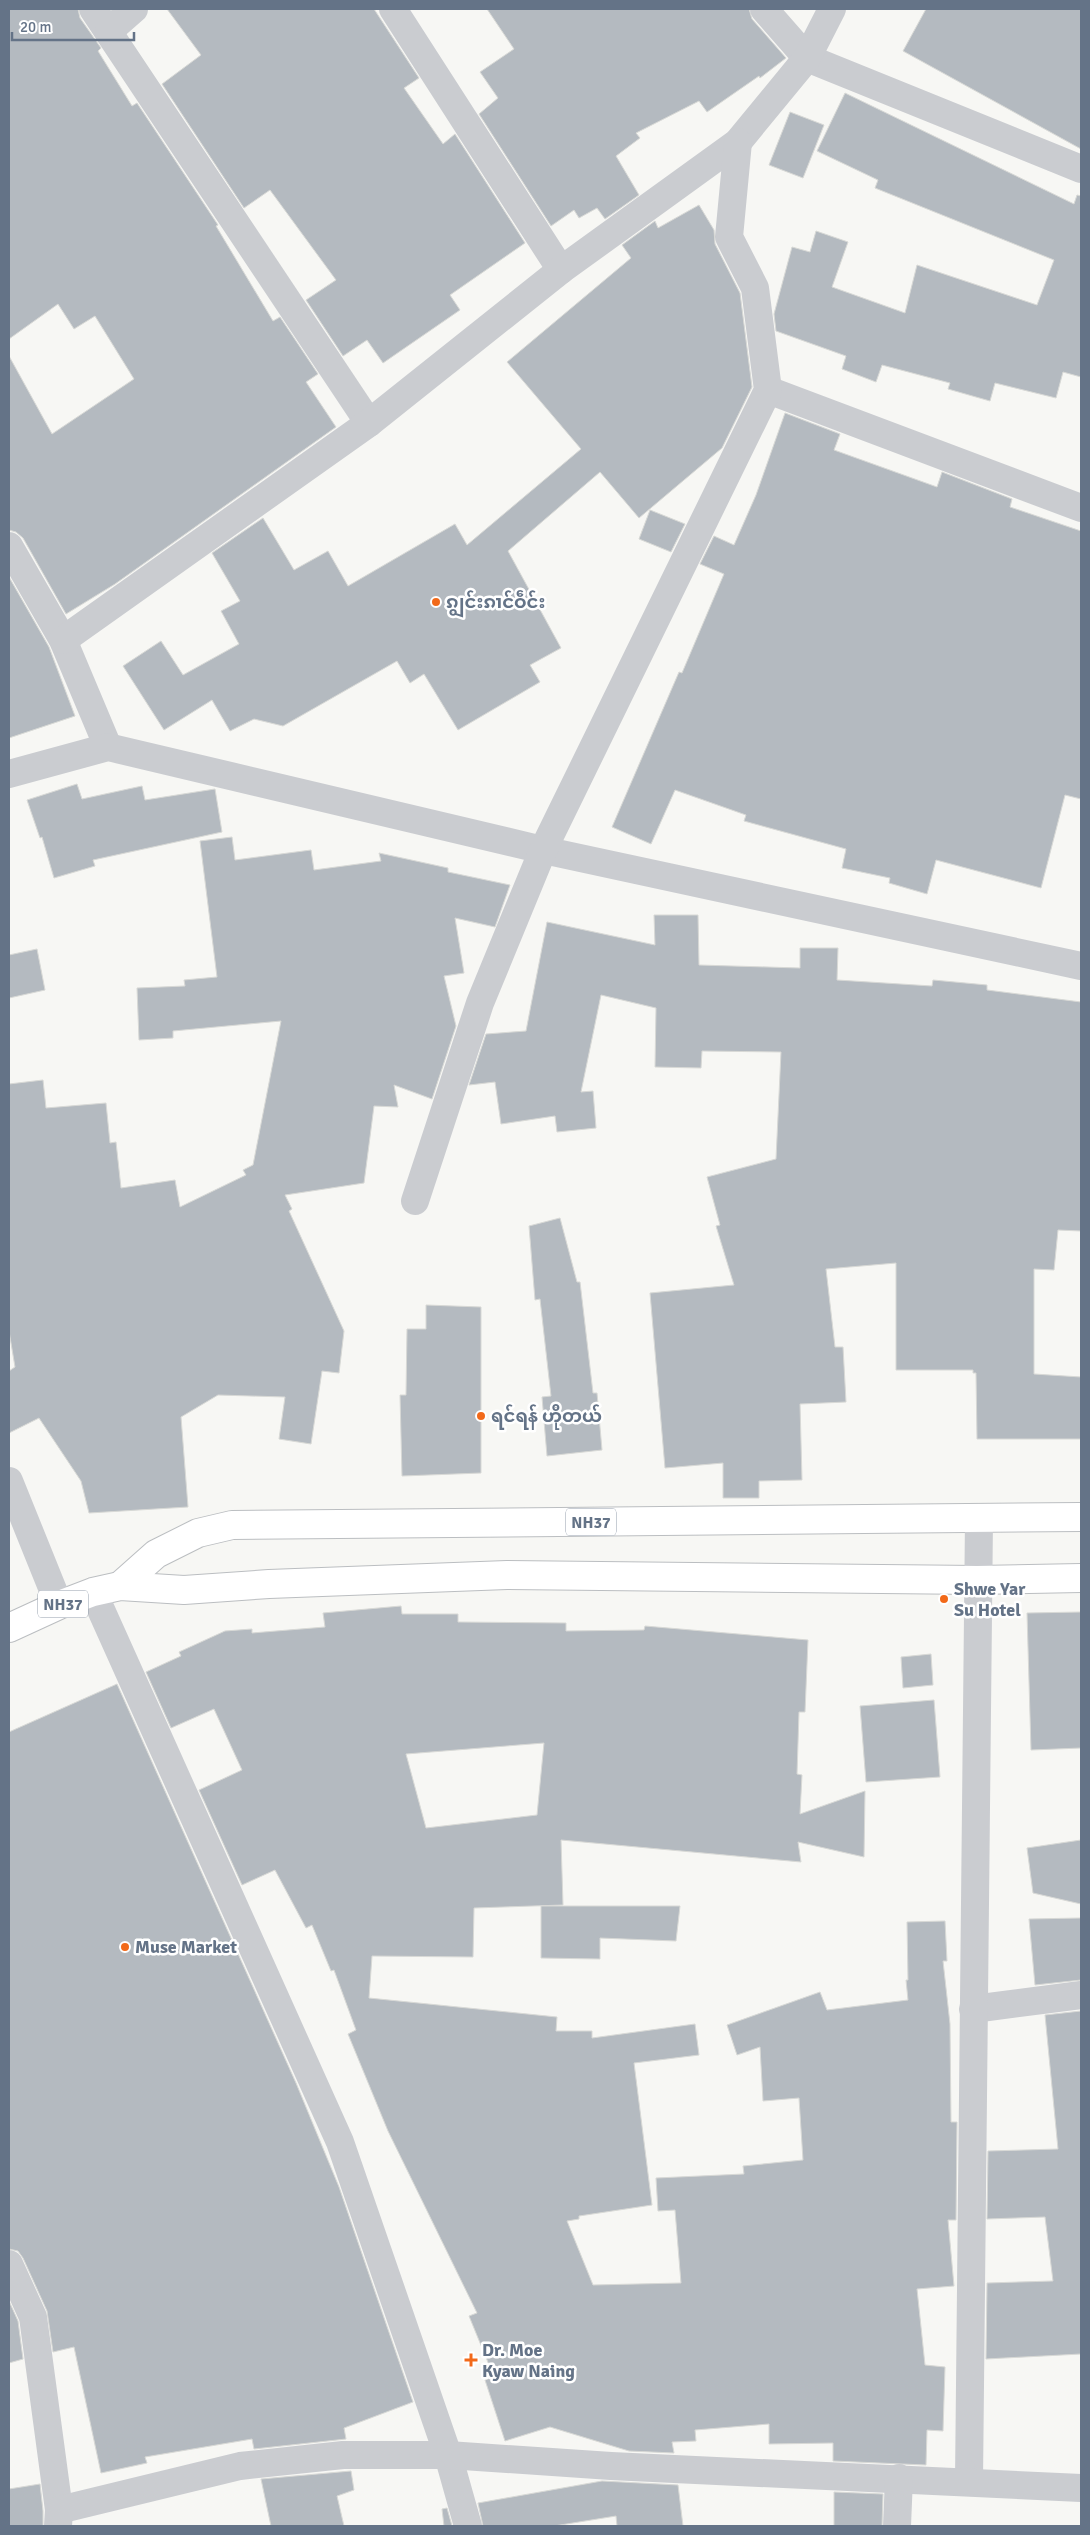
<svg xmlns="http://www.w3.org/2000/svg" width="1090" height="2535" font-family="Signika,'Noto Sans Myanmar',sans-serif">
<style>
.building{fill:#b4bac0;stroke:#d8d9d6;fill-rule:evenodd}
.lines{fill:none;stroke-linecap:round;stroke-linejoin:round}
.trunk-casing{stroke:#bbbec1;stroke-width:30}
.minor{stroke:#caccd0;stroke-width:28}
.trunk{stroke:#fff;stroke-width:28}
.poi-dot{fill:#f26919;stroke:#fff;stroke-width:2}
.labels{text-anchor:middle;stroke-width:5;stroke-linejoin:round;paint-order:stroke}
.shield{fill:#fff;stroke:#929dab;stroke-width:1}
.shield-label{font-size:16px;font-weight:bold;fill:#647387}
.poi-label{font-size:18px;font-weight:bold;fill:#647387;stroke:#fff;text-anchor:start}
</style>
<rect width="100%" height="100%" fill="#f7f7f4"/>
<g class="building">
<polygon points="9,9 78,9 80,18 101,48 98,51 132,106 137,103 218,225 216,226 273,321 280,317 318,374 306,382 336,427 115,584 66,614 23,538 16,532 9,530 9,356 52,434 134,379 95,316 74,329 58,304 9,339"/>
<polygon points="167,9 374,9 419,78 404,88 443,144 455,134 525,243 450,295 460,310 383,363 367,340 343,356 306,300 336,280 270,190 244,208 162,84 201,55"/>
<polygon points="487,9 749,9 752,19 786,58 760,78 759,76 707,112 699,101 636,133 640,138 616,156 639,195 605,219 597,208 579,218 574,210 551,226 479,114 498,98 480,72 514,49"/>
<polygon points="926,9 1081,9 1081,149 903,51"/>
<polygon points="845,93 1074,204 1077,195 1081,196 1081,377 1063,372 1056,398 995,383 990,401 948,389 950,383 882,365 876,382 842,369 846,356 776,331 774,314 792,247 810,252 816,231 848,242 832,287 905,313 917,265 1037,305 1054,260 875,188 878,180 817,151"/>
<polygon points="790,112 824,125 803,178 769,165"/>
<polygon points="699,205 714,230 715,244 740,293 752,387 722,448 639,518 600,472 508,551 561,648 530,665 540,682 458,730 424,674 410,683 397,661 283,726 254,719 230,731 212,700 164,730 123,666 161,641 183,675 239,644 221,611 240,601 212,553 263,518 294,570 328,551 348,586 455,524 467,545 581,449 507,362 631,258 622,245 655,221 658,228"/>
<polygon points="785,413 840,434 834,450 937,487 942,472 1012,499 1010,507 1081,531 1081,799 1065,795 1041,888 936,860 927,894 889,883 890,878 842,868 846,849 744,821 746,815 675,790 651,844 612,827 679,672 682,673 724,574 700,564 714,536 734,545 756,495"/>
<polygon points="650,510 685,524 671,552 639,539"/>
<polygon points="9,577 49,647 75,716 9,738"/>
<polygon points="77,784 82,799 142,786 145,800 215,789 222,832 93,860 95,866 54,878 42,837 40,838 27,800"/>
<polygon points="232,837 235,860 311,850 314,870 381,861 379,853 448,868 448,872 510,885 495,927 455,918 464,973 444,976 456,1026 432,1099 394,1085 398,1107 374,1106 364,1183 285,1195 292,1209 289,1211 344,1331 339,1373 322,1371 311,1444 279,1439 285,1397 218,1395 181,1417 188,1507 89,1513 81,1481 39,1418 9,1433 9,1371 15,1367 9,1331 9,1084 43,1080 46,1108 106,1103 110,1143 116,1142 121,1188 175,1180 180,1207 246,1175 243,1170 253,1165 281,1021 173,1031 173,1038 139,1040 137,988 185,986 184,980 217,977 200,841"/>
<polygon points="654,915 698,915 699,965 800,968 800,948 838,948 837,980 932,986 933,980 987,985 987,990 1081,1002 1081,1231 1058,1230 1054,1270 1034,1269 1034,1374 1081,1377 1081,1439 977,1439 976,1373 973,1373 973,1370 896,1370 896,1263 826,1269 835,1347 843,1347 846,1402 800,1404 802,1480 759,1481 759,1498 723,1498 723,1463 665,1468 650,1293 734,1285 716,1226 720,1225 707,1177 776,1159 781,1052 702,1051 701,1068 655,1067 656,1008 601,995 581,1092 593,1091 596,1128 557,1132 555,1116 501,1124 495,1082 469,1085 486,1034 526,1031 547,922 655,945"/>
<polygon points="37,949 45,990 9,998 9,955"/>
<polygon points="560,1218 577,1282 580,1282 593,1393 597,1393 602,1450 547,1456 542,1397 551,1396 540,1299 535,1300 529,1226"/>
<polygon points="426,1305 481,1307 481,1473 402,1476 400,1395 406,1395 407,1329 426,1329"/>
<path d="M 401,1606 L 402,1614 L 458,1614 L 458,1622 L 566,1623 L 566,1631 L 644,1630 L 645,1626 L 808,1640 L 805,1712 L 799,1712 L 797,1774 L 802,1775 L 800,1814 L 865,1791 L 864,1857 L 798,1842 L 801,1862 L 561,1840 L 563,1905 L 474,1908 L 473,1957 L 372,1956 L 369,1998 L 557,2017 L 556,2031 L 592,2031 L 592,2038 L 695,2024 L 699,2055 L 634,2063 L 652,2205 L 579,2216 L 579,2219 L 567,2221 L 593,2285 L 681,2283 L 675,2210 L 658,2211 L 656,2178 L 744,2174 L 743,2166 L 803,2160 L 799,2098 L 763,2101 L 760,2047 L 737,2055 L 727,2025 L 820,1992 L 827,2010 L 908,2000 L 906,1980 L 908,1980 L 907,1922 L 945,1921 L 947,1961 L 943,1961 L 950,2024 L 951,2122 L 957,2122 L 956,2220 L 948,2220 L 954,2286 L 917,2289 L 925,2365 L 945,2367 L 943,2431 L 927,2430 L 926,2465 L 833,2461 L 833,2443 L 769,2444 L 769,2424 L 695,2430 L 696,2441 L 672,2442 L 674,2453 L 629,2451 L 550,2427 L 505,2441 L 485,2380 L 494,2377 L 469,2316 L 477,2313 L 388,2131 L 348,2034 L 356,2030 L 334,1970 L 331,1971 L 312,1925 L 306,1928 L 275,1870 L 242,1885 L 199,1790 L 242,1770 L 214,1709 L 171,1728 L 146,1672 L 181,1656 L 179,1652 L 225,1631 L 252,1629 L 252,1633 L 325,1627 L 323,1613 ZM 544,1743 L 537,1815 L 426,1828 L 406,1754 Z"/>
<polygon points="1081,1612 1081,1748 1031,1750 1027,1613"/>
<polygon points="931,1654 933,1685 903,1688 901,1657"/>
<polygon points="117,1684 296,2083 339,2187 413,2402 344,2428 346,2439 254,2449 252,2439 145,2457 147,2463 101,2473 74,2347 53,2352 47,2311 23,2258 18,2251 9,2249 9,1732"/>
<polygon points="934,1700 940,1777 866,1782 860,1706"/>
<polygon points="1081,1840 1081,1904 1033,1893 1027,1848"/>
<polygon points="541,1906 680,1906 676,1941 600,1938 600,1959 541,1958"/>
<polygon points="1081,1918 1081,1980 1035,1985 1029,1919"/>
<polygon points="1081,2011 1081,2354 986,2359 987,2283 1053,2281 1045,2217 987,2219 988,2151 1058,2149 1045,2015"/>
<polygon points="9,2301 18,2321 23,2359 9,2363"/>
<polygon points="351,2471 354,2490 337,2496 344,2526 271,2526 261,2479"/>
<polygon points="602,2481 678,2485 683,2526 617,2526 616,2516 554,2526 483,2526 478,2503"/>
<polygon points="40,2484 43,2511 43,2526 9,2526 9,2489"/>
<polygon points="834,2492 883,2494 882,2526 834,2526"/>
<polygon points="447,2508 452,2526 444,2526 442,2509"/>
</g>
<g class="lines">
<g class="trunk-casing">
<g id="trunk">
<polyline points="120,1586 156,1554 198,1533 232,1525 1081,1517"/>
<polyline points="9,1628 59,1605 93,1592 120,1586 184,1590 269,1584 507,1575 977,1580 1081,1578"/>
</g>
</g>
<g class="minor">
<polyline points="93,9 369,423"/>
<polyline points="393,9 561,270"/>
<polyline points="764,9 807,58 1081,169"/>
<polyline points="109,31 134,9"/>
<polyline points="768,390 1081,508"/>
<polyline points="9,546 63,640 108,747"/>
<polyline points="63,640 369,423 561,270 738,142 807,58 832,9"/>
<polyline points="9,774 108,747 543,850 1081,966"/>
<polyline points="415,1201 480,1003 543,850 768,390 755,288 729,237 738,142"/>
<polyline points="9,1481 59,1605"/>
<polyline points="93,1592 340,2142 448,2455 468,2526"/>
<polyline points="973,2009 1081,1995"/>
<polyline points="9,2264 33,2317 59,2510 58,2526"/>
<polyline points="969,2481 979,1519"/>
<polyline points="59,2510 240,2466 343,2455 448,2455 611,2466 1081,2488"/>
<polyline points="897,2526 899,2478"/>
</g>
<use href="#trunk" class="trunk"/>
</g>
<g class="poi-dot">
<circle cx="436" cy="602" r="5"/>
<circle cx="481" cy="1416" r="5"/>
<circle cx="944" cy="1599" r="5"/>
<circle cx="125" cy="1947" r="5"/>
<path d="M468.5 2352.5h5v5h5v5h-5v5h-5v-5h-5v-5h5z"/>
</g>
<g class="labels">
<g class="shield">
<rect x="566" y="1508.5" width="50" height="27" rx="4"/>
<rect x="38" y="1590.5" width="50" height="27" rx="4"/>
</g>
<g class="shield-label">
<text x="591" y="1528">NH37</text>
<text x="63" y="1610">NH37</text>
</g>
<g class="poi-label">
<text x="446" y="608">ၵျွင်းၵၢင်ဝဵင်း</text>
<text x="491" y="1422">ရင်ရန် ဟိုတယ်</text>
<text x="954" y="1595">Shwe Yar<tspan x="954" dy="21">Su Hotel</tspan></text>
<text x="135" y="1953">Muse Market</text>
<text x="482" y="2356">Dr. Moe<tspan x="482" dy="21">Kyaw Naing</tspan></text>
</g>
</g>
<rect width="1090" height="2535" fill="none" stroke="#647387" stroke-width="20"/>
<path d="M12 32v8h122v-8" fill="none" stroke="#647387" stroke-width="2.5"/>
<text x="20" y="32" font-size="15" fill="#647387" stroke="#ffffff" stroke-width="4" paint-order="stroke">20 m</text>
</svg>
